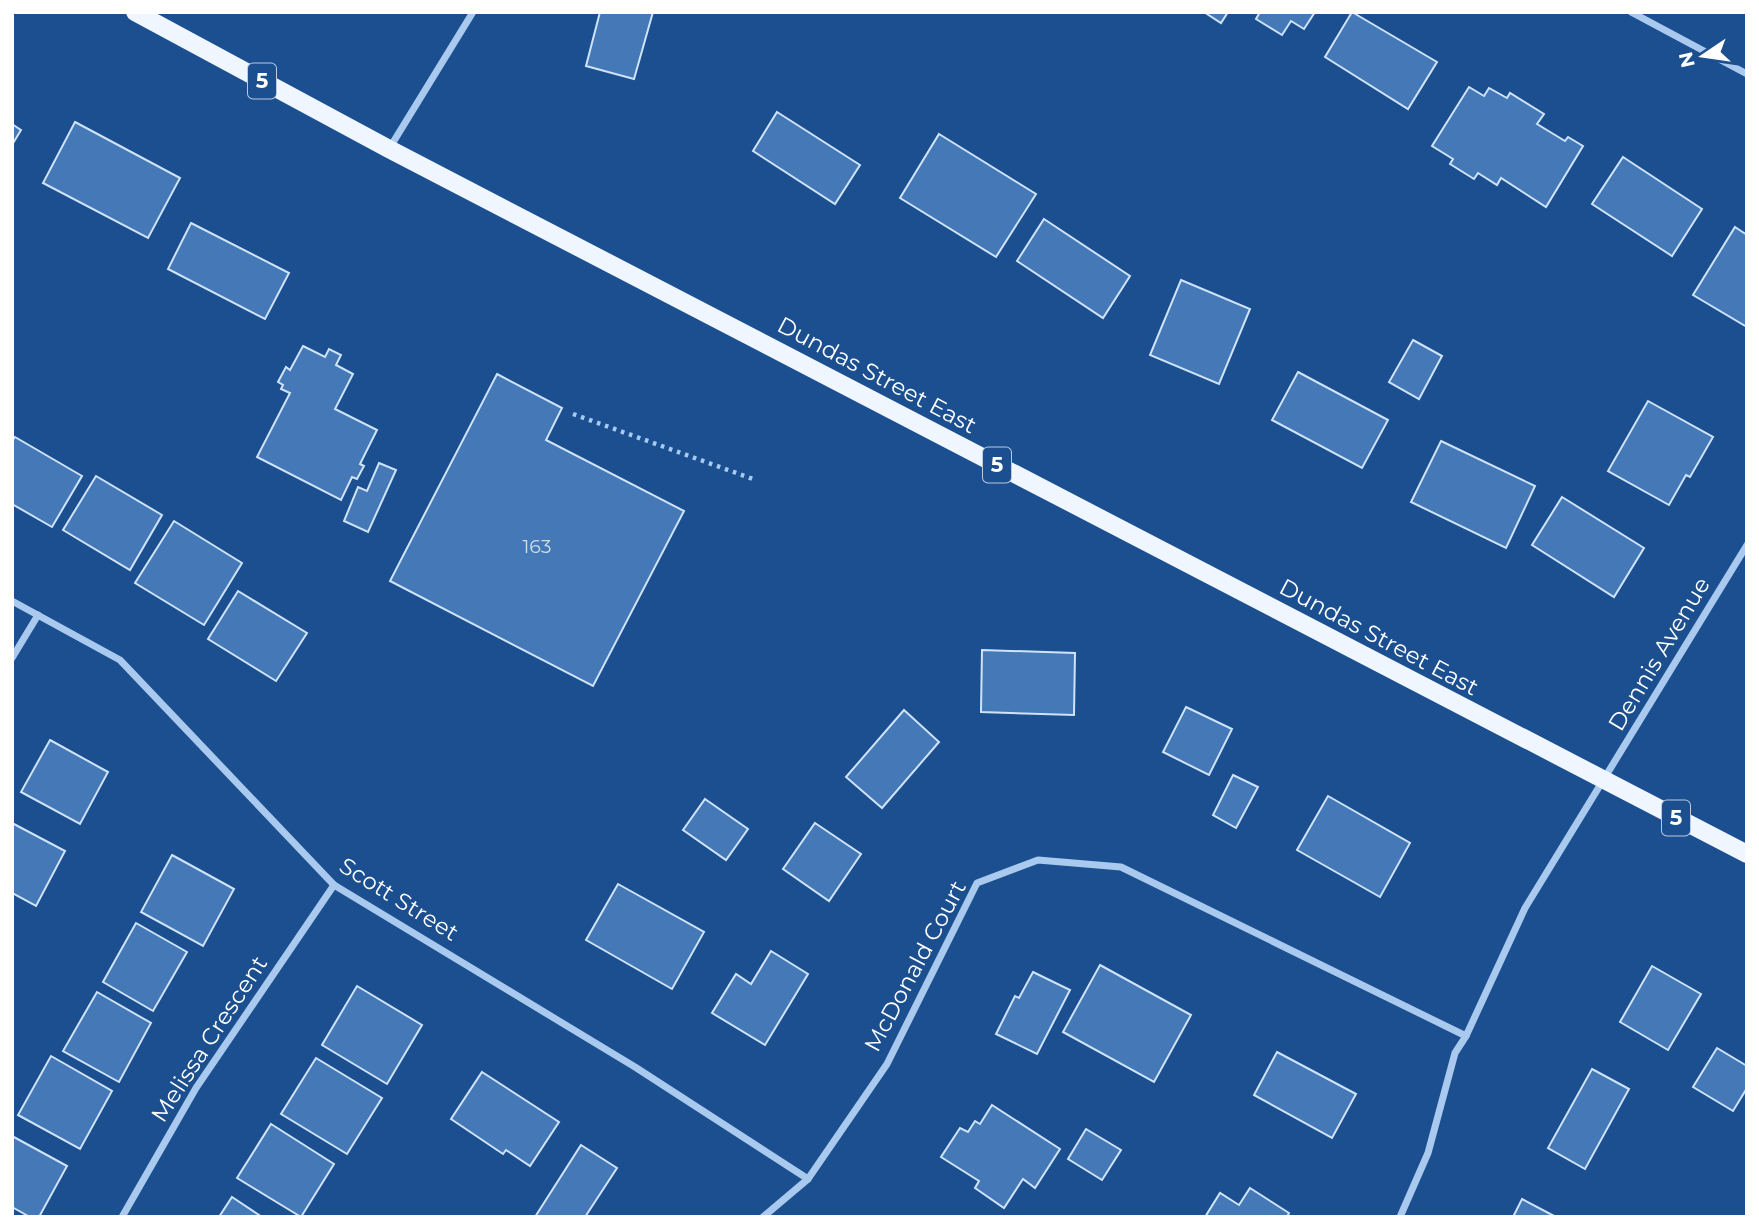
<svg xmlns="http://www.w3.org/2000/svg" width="1759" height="1229" font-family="Montserrat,sans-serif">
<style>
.building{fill:#4478b7;stroke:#cfe3fa;stroke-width:2}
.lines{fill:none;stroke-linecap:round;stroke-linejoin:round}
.path{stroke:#a9c9ee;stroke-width:4.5;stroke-dasharray:3.5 5;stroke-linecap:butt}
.street{stroke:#a9c9ee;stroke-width:7}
.primary{stroke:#f0f6ff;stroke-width:18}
.labels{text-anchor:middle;stroke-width:6;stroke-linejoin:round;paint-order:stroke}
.number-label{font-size:19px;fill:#d0dded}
.shield{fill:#1b4f8f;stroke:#bbcadd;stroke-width:2}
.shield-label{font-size:21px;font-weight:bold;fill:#fff}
.street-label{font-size:23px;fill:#fff;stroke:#1b4f8f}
</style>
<rect width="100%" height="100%" fill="#1b4f8f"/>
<g class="building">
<polygon points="600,12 653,12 634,79 586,66"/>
<polygon points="1204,12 1228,12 1221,23"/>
<polygon points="1260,12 1315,12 1304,29 1291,21 1282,35 1256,19"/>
<polygon points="1352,12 1437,62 1408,109 1325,57"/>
<polygon points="1469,87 1484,96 1489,88 1507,98 1510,93 1544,114 1537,124 1565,141 1568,137 1583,146 1546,207 1501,178 1497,185 1478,173 1474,179 1450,164 1453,159 1432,146"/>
<polygon points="777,112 860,165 835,204 753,151"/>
<polygon points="75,122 180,178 148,238 43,183"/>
<polygon points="12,124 21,130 12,145"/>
<polygon points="939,134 1036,194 996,257 900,198"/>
<polygon points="1623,157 1702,209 1672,256 1592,204"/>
<polygon points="1044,219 1130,276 1103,318 1017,261"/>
<polygon points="191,223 289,273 265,319 168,269"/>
<polygon points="1735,227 1747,235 1747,327 1693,295"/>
<polygon points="1181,280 1250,309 1219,384 1150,355"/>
<polygon points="1413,340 1442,356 1419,399 1389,382"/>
<polygon points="303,346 325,357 329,349 341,355 336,365 353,374 335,409 377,430 360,464 364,466 357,479 352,477 341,500 257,457 290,393 281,389 283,385 278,382 286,367 290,370"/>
<polygon points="1298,372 1388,420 1362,468 1272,420"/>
<polygon points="497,374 562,408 546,440 684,511 593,686 390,581"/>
<polygon points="1648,401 1713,437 1690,477 1686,475 1669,505 1608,471"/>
<polygon points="15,437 82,476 52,527 12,504 12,441"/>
<polygon points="1441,441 1535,486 1506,548 1411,502"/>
<polygon points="379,463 396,470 368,532 344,521 358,487 367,491"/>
<polygon points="96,476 162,515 130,570 63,530"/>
<polygon points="1562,497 1644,548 1614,597 1532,545"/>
<polygon points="174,521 242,563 204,625 135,583"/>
<polygon points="238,591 307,633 276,681 208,639"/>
<polygon points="982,650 1075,653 1074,715 981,712"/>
<polygon points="1186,707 1232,729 1209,775 1163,752"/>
<polygon points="904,710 939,742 882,808 846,777"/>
<polygon points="50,740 108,772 80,824 21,792"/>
<polygon points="1233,775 1258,787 1236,828 1213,815"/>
<polygon points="1328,796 1410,843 1380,897 1297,850"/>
<polygon points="705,799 748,829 726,860 683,830"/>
<polygon points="12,823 65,851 36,906 12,893"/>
<polygon points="815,823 861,854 829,901 783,869"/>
<polygon points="172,855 234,889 203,946 141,912"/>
<polygon points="618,884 704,932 672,989 586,940"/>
<polygon points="136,923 187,952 153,1011 103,982"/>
<polygon points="771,951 808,974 765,1045 712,1013 736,974 751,984"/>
<polygon points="1100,965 1191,1015 1154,1082 1063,1032"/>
<polygon points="1652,966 1701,994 1668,1050 1620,1022"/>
<polygon points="1033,972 1070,990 1037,1054 996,1034 1015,996 1019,998"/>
<polygon points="357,986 422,1025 387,1084 322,1045"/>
<polygon points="97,992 151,1023 119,1082 63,1051"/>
<polygon points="1717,1048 1747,1066 1747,1088 1733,1111 1693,1087"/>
<polygon points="1277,1052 1356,1094 1332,1138 1254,1095"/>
<polygon points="51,1056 112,1091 80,1149 18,1115"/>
<polygon points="316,1058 382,1098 347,1154 281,1114"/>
<polygon points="1592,1069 1629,1089 1585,1169 1548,1148"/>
<polygon points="482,1072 559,1122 530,1166 506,1150 503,1154 451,1119"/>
<polygon points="992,1105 1060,1149 1035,1188 1023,1179 1004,1208 975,1188 979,1181 941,1157 960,1128 968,1132 975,1121 980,1124"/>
<polygon points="271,1124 334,1164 301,1217 237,1178"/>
<polygon points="1086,1129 1121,1150 1102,1180 1068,1159"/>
<polygon points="12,1136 67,1166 39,1217 30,1217 12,1207"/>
<polygon points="581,1145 617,1168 585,1217 535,1217"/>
<polygon points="1250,1188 1289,1213 1287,1217 1205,1217 1220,1193 1239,1205"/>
<polygon points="232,1197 262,1217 219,1217"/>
<polygon points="1522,1199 1556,1217 1513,1217"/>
</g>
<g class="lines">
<polyline class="path" points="573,414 753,479"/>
<g class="street">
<polyline points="1631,12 1747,74"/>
<polyline points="389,149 473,12"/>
<polyline points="12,601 120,660 334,885 635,1067 808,1179"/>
<polyline points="12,658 38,615"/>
<polyline points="122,1217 196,1088 334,885"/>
<polyline points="763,1217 808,1179 887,1064 977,883 1038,860 1121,867 1466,1036"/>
<polyline points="1400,1217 1428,1153 1455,1053 1466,1036 1525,908 1747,545"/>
</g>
<polyline class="primary" points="135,12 389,149 1747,854"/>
</g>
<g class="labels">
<g class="number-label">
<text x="537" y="553">163</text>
</g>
<g class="shield">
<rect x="248" y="63.5" width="28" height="35" rx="5"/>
<rect x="983" y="447.5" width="28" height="35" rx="5"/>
<rect x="1662" y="800.5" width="28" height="35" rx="5"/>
</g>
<g class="shield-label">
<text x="262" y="88">5</text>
<text x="997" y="472">5</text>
<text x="1676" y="825">5</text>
</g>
<g class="street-label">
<text transform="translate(877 375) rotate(28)" y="8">Dundas Street East</text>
<text transform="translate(1379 637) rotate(28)" y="8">Dundas Street East</text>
<text transform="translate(1659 654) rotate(-59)" y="8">Dennis Avenue</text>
<text transform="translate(399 899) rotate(32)" y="8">Scott Street</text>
<text transform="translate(915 966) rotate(-62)" y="8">McDonald Court</text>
<text transform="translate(209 1039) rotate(-57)" y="8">Melissa Crescent</text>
</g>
</g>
<rect width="1759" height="1229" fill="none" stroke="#ffffff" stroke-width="28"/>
<g transform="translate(1703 56) rotate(257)" stroke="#1b4f8f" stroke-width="5" paint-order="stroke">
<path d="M0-5L12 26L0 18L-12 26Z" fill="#ffffff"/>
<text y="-10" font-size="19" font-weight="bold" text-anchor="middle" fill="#ffffff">N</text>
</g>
</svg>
